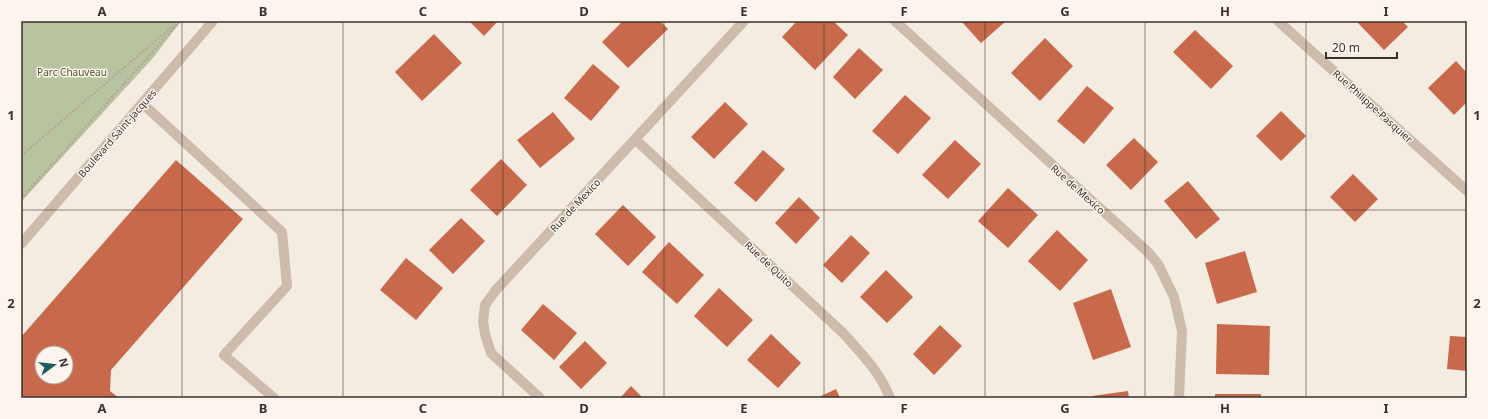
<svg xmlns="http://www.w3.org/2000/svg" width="1488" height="419" font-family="'Noto Sans',sans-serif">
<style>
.green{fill:#b8c4a0}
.building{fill:#c8694b;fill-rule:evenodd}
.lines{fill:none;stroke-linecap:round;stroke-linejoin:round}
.path{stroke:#b9a596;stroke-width:2.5;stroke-dasharray:2 2;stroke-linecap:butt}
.service{stroke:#cdbbac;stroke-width:10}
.minor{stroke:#cdbbac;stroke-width:10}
.tertiary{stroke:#cdbbac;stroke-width:10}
.grid{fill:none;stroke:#3b302b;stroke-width:1;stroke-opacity:0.55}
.labels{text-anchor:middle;stroke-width:3;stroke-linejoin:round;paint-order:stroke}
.park-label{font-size:10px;fill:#4a5a2e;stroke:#fbf5ee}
.street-label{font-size:10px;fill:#3b302b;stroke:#fbf5ee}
.neatline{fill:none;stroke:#3b302b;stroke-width:1.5}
.grid-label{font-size:13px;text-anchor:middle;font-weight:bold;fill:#3b302b}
</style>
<rect width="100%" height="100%" fill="#f4ebe1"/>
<polygon class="green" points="21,21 181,21 153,58 21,202"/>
<g class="building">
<polygon points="469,21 498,21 484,36"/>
<polygon points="623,21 660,21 668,29 628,68 602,42"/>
<polygon points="797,21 833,21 848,35 815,70 782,37"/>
<polygon points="961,21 1006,21 981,43"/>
<polygon points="1360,21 1402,21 1408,27 1384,50 1358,23"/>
<polygon points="1195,30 1233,66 1211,89 1173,52"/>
<polygon points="434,34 462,63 422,101 395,72"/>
<polygon points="1045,38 1073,66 1040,101 1011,73"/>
<polygon points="859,48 883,70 855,99 833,77"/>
<polygon points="1456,61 1467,73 1467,102 1454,115 1428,88"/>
<polygon points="593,64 620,87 591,121 564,98"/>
<polygon points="1087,86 1114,108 1084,144 1057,121"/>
<polygon points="905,95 931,118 898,154 872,131"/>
<polygon points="725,102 748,124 714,159 691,137"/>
<polygon points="1281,111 1306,136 1281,161 1256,136"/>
<polygon points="553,112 575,139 540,168 517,140"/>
<polygon points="1134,138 1158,162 1131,190 1106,165"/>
<polygon points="955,140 981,164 948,199 922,175"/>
<polygon points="763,150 785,169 756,202 734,183"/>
<polygon points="501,159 527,185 497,216 470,190"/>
<path d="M 176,160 L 243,219 L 111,370 L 110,391 L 119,398 L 21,398 L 21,337 ZM 42,353 L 66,353 L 66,377 L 42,377 Z"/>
<polygon points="1353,174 1378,199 1355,222 1330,197"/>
<polygon points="1188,181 1220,219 1196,239 1164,201"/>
<polygon points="1008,188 1038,215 1008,248 978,221"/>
<polygon points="799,197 820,218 796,244 775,223"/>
<polygon points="623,205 656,237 628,266 595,234"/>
<polygon points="461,218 485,241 453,274 429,250"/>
<polygon points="1057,230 1088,260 1060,291 1028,261"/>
<polygon points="851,235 870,253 842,283 823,265"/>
<polygon points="669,242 704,275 677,304 642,272"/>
<polygon points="1245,251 1257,292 1217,304 1205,263"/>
<polygon points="406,258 443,288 416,320 380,290"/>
<polygon points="886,270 913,297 887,323 860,297"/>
<polygon points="719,288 753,320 727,347 694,316"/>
<polygon points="1111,289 1131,347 1093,360 1073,303"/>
<polygon points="543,304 577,333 554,360 521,330"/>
<polygon points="1217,324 1270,326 1269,375 1216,374"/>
<polygon points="940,325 962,346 934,375 913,354"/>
<polygon points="771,334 801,363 778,388 747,360"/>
<polygon points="1450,336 1467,337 1467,371 1447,369"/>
<polygon points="585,341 607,363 581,389 559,367"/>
<polygon points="631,386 643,398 620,398"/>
<polygon points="836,389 840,398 817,398"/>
<polygon points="1128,391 1129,398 1093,398 1092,396"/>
<rect x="1215" y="394" width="46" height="4"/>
</g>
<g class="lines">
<g class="path">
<polyline points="21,156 174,25"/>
<polyline points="21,199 180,21"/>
</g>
<polyline class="service" points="143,104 282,232 287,286 224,355 274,398"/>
<g class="minor">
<polyline points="895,21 1148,252 1158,264 1174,297 1182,331 1179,398"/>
<polyline points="1278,21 1467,191"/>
<path d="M 636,140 L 843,333 C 861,353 880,372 890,398"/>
<polyline points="540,398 491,353 485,334 483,321 485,305 496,290 744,21"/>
</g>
<polyline class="tertiary" points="21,244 213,21"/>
</g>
<path class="grid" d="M 182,21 L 182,398M 343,21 L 343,398M 503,21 L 503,398M 664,21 L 664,398M 824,21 L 824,398M 985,21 L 985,398M 1145,21 L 1145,398M 1306,21 L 1306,398M 21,210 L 1467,210"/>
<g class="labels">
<g class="park-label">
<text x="72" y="76">Parc Chauveau</text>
</g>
<g class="street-label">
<text transform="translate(1373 106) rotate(42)" y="4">Rue Philippe-Pasquier</text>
<text transform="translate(117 133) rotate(-49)" y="4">Boulevard Saint-Jacques</text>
<text transform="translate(1078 189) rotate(42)" y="4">Rue de Mexico</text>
<text transform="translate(575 205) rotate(-47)" y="4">Rue de Mexico</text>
<text transform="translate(769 264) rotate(43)" y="4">Rue de Quito</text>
</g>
</g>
<rect width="1488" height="419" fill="none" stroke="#fbf5ee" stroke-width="44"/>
<g transform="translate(54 365) rotate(75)"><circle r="19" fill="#fbf5ee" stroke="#aea6a0"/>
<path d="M0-3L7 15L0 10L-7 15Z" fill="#1f5a5e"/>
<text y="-6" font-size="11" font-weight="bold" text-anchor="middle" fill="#3b302b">N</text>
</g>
<path d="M1326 52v6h71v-6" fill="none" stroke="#3b302b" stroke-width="2"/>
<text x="1332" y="52" font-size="12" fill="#3b302b" stroke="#fbf5ee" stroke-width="3" paint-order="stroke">20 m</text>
<rect x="22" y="22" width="1444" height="375" class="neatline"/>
<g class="grid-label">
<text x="102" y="16">A</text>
<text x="263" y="16">B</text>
<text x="423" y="16">C</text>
<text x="584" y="16">D</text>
<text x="744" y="16">E</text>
<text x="904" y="16">F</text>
<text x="1065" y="16">G</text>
<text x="1225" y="16">H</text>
<text x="1386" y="16">I</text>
<text x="11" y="120">1</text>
<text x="1477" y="120">1</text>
<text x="11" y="308">2</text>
<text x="1477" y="308">2</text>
<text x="102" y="413">A</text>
<text x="263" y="413">B</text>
<text x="423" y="413">C</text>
<text x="584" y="413">D</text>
<text x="744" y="413">E</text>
<text x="904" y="413">F</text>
<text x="1065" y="413">G</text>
<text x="1225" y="413">H</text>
<text x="1386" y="413">I</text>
</g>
</svg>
